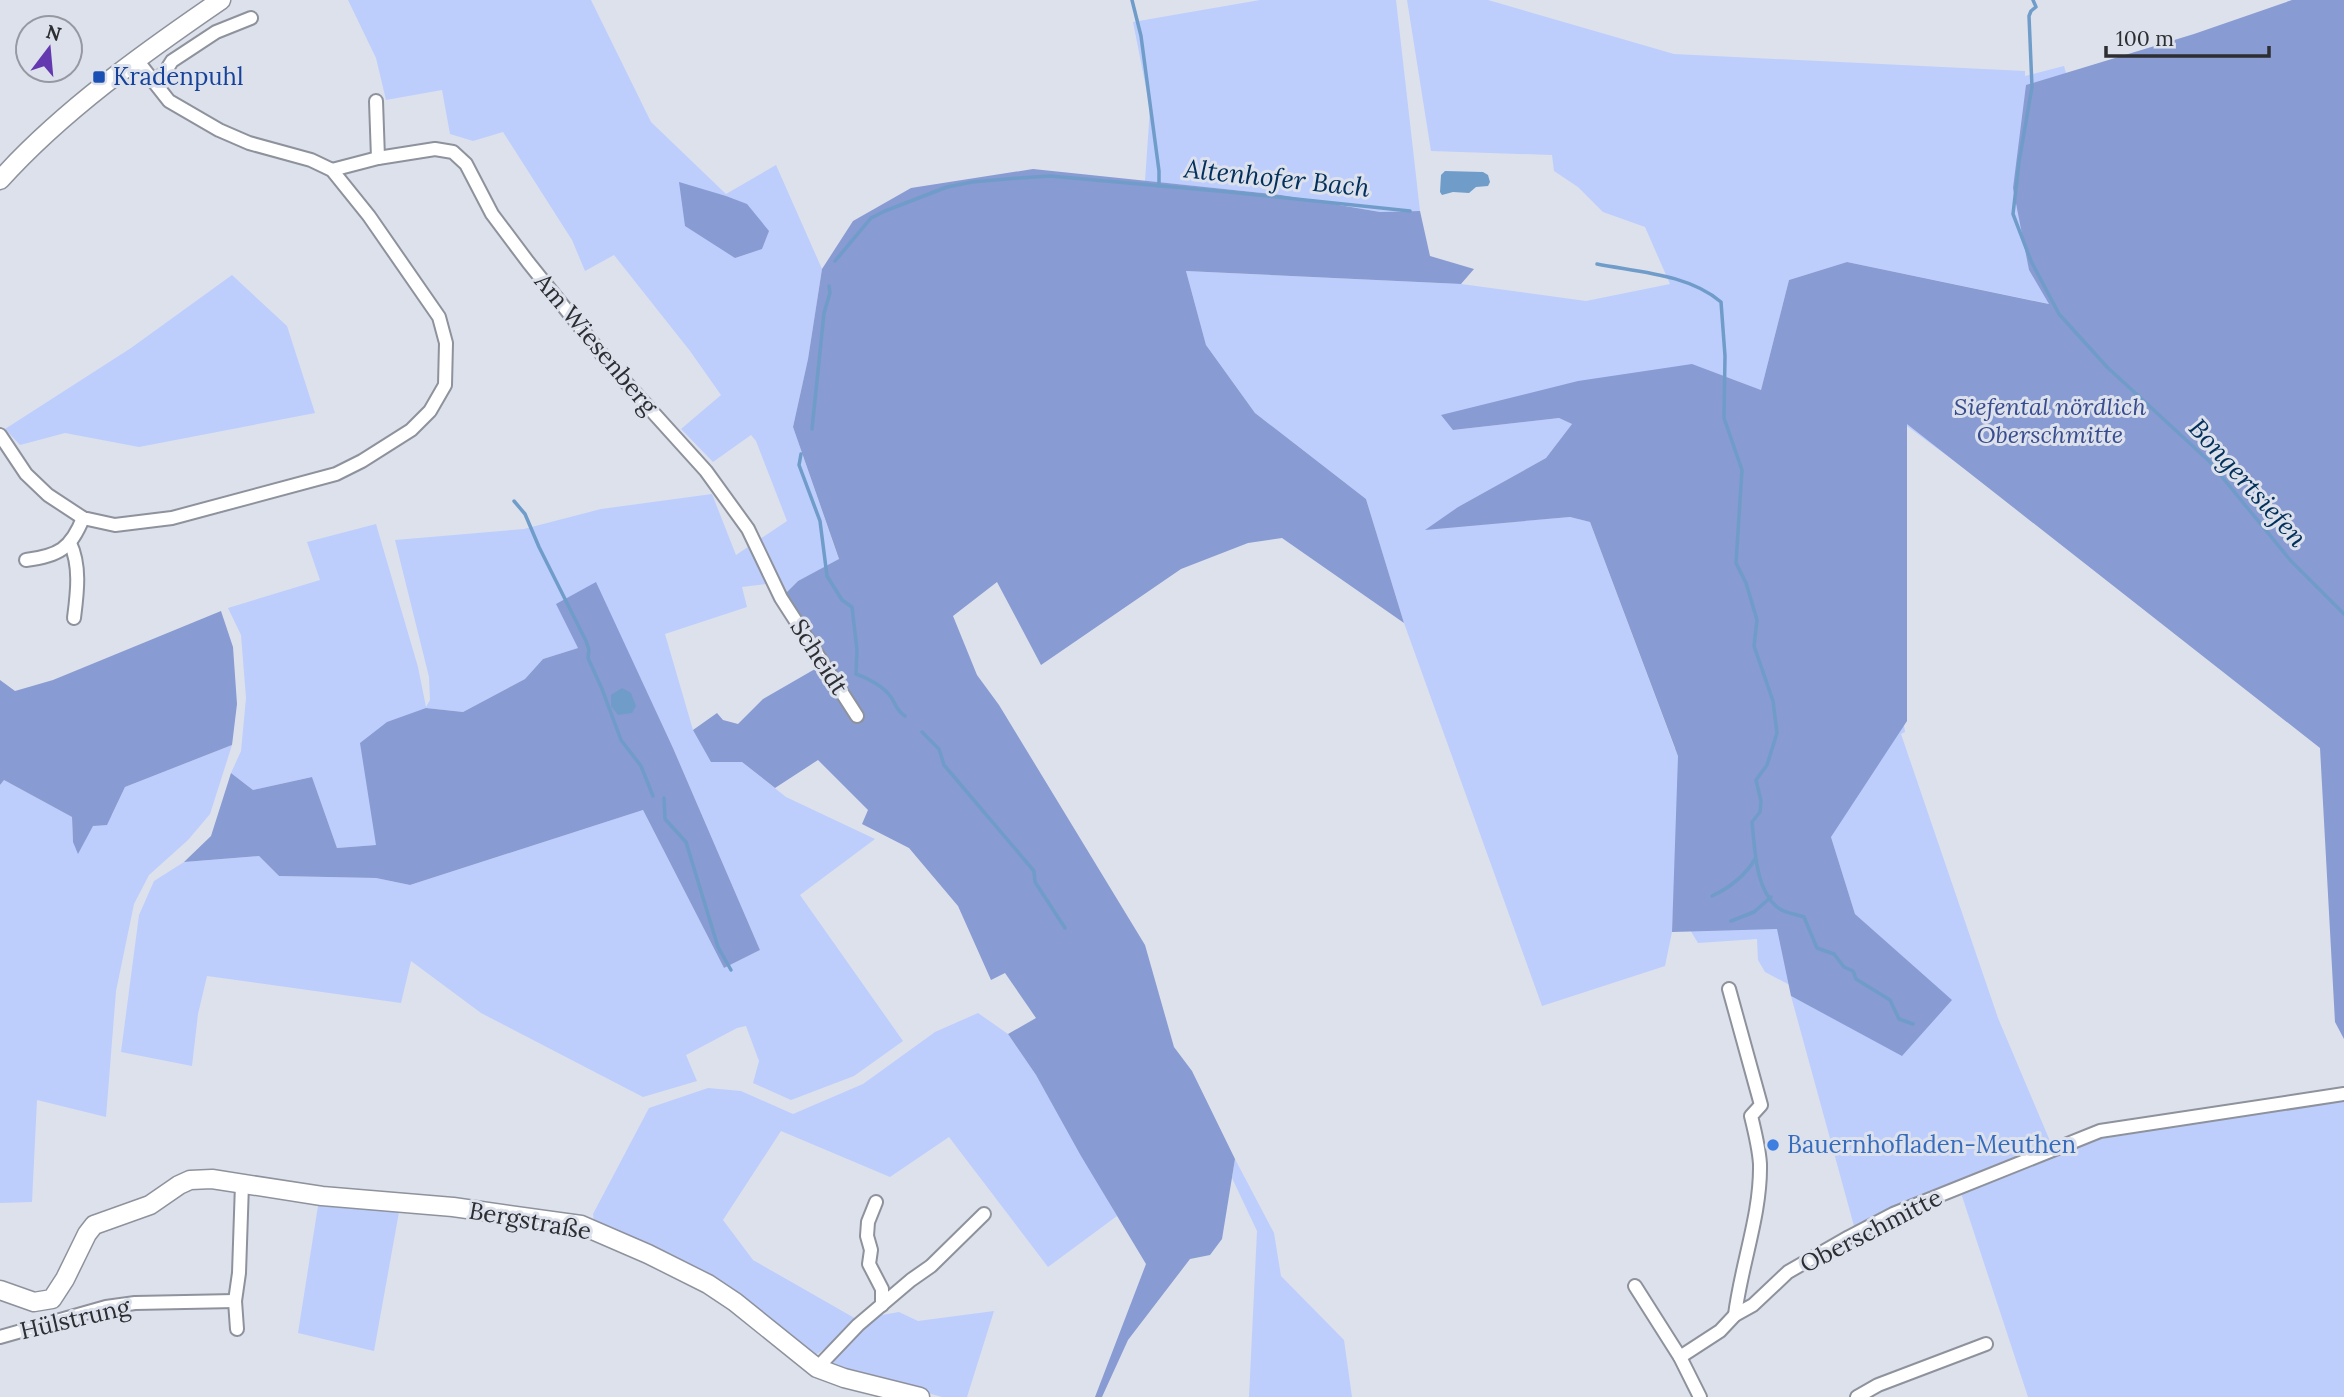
<svg xmlns="http://www.w3.org/2000/svg" width="2344" height="1397" font-family="Lora,serif">
<style>
.green{fill:#bdcefd;fill-rule:evenodd}
.forest{fill:#889bd2}
.water{fill:#709cca}
.lines{fill:none;stroke-linecap:round;stroke-linejoin:round}
.stream{stroke:#709cca;stroke-width:3.5}
.street-casing{stroke:#8e929c;stroke-width:16}
.secondary-casing{stroke:#8e929c;stroke-width:21}
.street{stroke:#fff;stroke-width:12}
.secondary{stroke:#fff;stroke-width:18}
.transit-dot{fill:#1a4fb4;stroke:#dde1ec;stroke-width:2.5}
.shop-dot{fill:#3f7fe0;stroke:#dde1ec;stroke-width:2.5}
.labels{text-anchor:middle;stroke-width:6;stroke-linejoin:round;paint-order:stroke}
.transit-label{font-size:24px;fill:#164399;stroke:#dde1ec;text-anchor:start}
.street-label{font-size:24px;fill:#2c2e32;stroke:#dde1ec}
.park-label{font-size:24px;font-style:italic;fill:#384c90;stroke:#dde1ec}
.shop-label{font-size:24px;fill:#366cbe;stroke:#dde1ec;text-anchor:start}
.water-label{font-size:26px;font-style:italic;fill:#00305b;stroke:#dde1ec}
</style>
<rect width="100%" height="100%" fill="#dde1ec"/>
<g class="green">
<polygon points="348,0 591,0 651,122 726,194 776,165 822,269 808,359 793,427 839,560 798,581 782,597 775,583 742,587 747,607 665,634 693,730 742,762 786,797 875,839 800,895 903,1041 854,1076 791,1100 753,1083 759,1061 746,1026 737,1028 686,1055 697,1081 643,1097 481,1013 411,961 401,1003 207,976 198,1014 192,1066 121,1052 139,915 154,881 184,862 259,856 279,876 376,878 410,885 643,810 724,968 760,950 673,748 595,582 578,648 543,659 525,679 463,712 426,708 376,845 337,848 312,777 253,790 231,773 241,751 246,698 241,635 228,608 320,580 307,542 376,524 418,667 426,707 430,700 429,677 395,540 524,529 601,509 712,494 736,555 787,521 756,441 751,435 713,462 681,429 721,395 690,351 614,255 585,271 572,240 503,132 473,141 450,134 442,90 386,100 376,58"/>
<polygon points="1260,0 1396,0 1420,211 1380,212 1281,195 1145,181 1150,108 1133,22"/>
<path d="M 1407,0 L 1488,0 L 1674,54 L 2025,71 L 2025,76 L 2064,66 L 2087,146 L 2324,735 L 1892,415 L 1896,673 L 1905,732 L 1901,734 L 1998,1018 L 2050,1141 L 1958,1183 L 1854,1226 L 1791,996 L 1902,1055 L 1951,1000 L 1855,914 L 1831,837 L 1821,843 L 1856,1020 L 1765,972 L 1758,960 L 1757,939 L 1698,943 L 1676,907 L 1675,869 L 1672,932 L 1665,966 L 1542,1006 L 1404,623 L 1366,499 L 1255,413 L 1206,345 L 1186,271 L 1461,284 L 1586,301 L 1670,284 L 1645,227 L 1603,212 L 1578,187 L 1554,171 L 1552,155 L 1431,151 ZM 2026,251 L 2062,318 L 1767,401 L 1724,376 L 1761,390 L 1789,280 L 1847,262 L 2050,304 L 2029,270 ZM 1697,374 L 1675,749 L 1590,522 L 1570,517 L 1427,529 L 1458,507 L 1546,458 L 1572,424 L 1559,418 L 1453,430 Z"/>
<polygon points="232,275 287,326 315,413 139,447 65,433 20,445 5,429 131,348"/>
<polygon points="232,745 210,814 188,840 149,875 134,904 116,991 106,1117 37,1100 32,1202 0,1203 0,785 4,780 72,817 73,842 93,826 112,815 125,787"/>
<polygon points="978,1013 1008,1034 1036,1075 1117,1216 1048,1267 949,1137 890,1177 781,1131 723,1220 753,1260 858,1320 838,1340 814,1356 594,1222 593,1214 649,1108 708,1088 741,1091 793,1114 863,1084 935,1032"/>
<polygon points="2344,1100 2344,1397 2028,1397 1961,1193 2100,1139"/>
<polygon points="1235,1159 1274,1233 1281,1276 1344,1340 1352,1397 1249,1397 1257,1231 1232,1178"/>
<polygon points="318,1206 399,1212 374,1351 298,1333"/>
<polygon points="994,1311 967,1397 942,1397 833,1366 833,1358 876,1316 899,1312 918,1321"/>
</g>
<g class="forest">
<polygon points="2292,0 2344,0 2344,1039 2335,1022 2320,748 1907,424 1907,721 1831,837 1855,914 1952,1000 1902,1056 1791,996 1777,929 1672,932 1678,756 1590,522 1570,517 1425,530 1458,507 1546,458 1572,424 1559,418 1453,430 1441,415 1578,381 1692,364 1761,390 1789,280 1847,262 2049,304 2029,270 2013,188 2026,85 2194,34"/>
<polygon points="1033,169 1281,195 1380,212 1420,211 1430,256 1474,269 1461,284 1186,271 1206,345 1255,413 1366,499 1404,623 1282,538 1248,543 1181,569 1041,665 997,582 953,616 977,675 999,705 1145,945 1174,1047 1192,1071 1235,1159 1222,1239 1210,1255 1190,1259 1128,1340 1102,1397 1095,1397 1146,1264 1081,1156 1036,1075 1008,1034 1036,1018 1005,973 991,980 958,906 909,848 862,824 868,810 818,760 775,788 742,762 711,762 693,730 717,713 723,720 738,724 763,699 815,669 782,597 798,581 839,559 793,427 808,359 822,269 853,221 911,188"/>
<polygon points="679,182 726,196 747,204 769,231 762,249 735,258 685,226"/>
<polygon points="596,582 673,748 760,950 724,968 643,810 410,885 376,878 279,876 259,856 184,862 211,836 231,773 253,790 312,777 337,848 376,845 360,743 387,722 426,708 463,712 525,679 543,659 578,648 556,604"/>
<polygon points="221,611 233,647 237,704 232,745 125,787 107,825 93,826 78,854 73,842 72,817 4,780 0,785 0,680 15,691 53,680"/>
</g>
<g class="water">
<polygon points="1445,171 1483,172 1488,175 1490,182 1488,186 1476,187 1469,193 1453,192 1442,195 1440,192 1441,175"/>
<polygon points="622,688 631,693 636,706 632,713 618,715 611,706 611,695"/>
</g>
<g class="lines">
<g class="stream">
<polyline points="1132,0 1141,36 1159,171 1159,186"/>
<polyline points="2033,0 2036,7 2031,11 2029,16 2032,87 2019,162 2013,214 2031,261 2059,314 2107,367 2209,461 2291,561 2344,614"/>
<polyline points="835,261 871,218 885,211 947,187 972,182 1019,178 1050,176 1229,192 1410,211"/>
<path d="M 1597,264 C 1638,272 1688,274 1721,302 L 1725,356 L 1724,418 L 1742,470 L 1736,563 L 1746,583 L 1757,620 L 1754,646 L 1773,701 L 1777,733 L 1767,765 L 1756,780 L 1761,801 L 1760,812 L 1752,822 C 1755,849 1755,888 1777,907 C 1784,913 1796,914 1804,917 L 1817,948 L 1834,954 L 1844,967 L 1853,971 L 1856,979 L 1890,1000 L 1899,1019 L 1913,1024"/>
<polyline points="812,429 824,313 830,293 829,286"/>
<path d="M 801,454 L 799,465 L 820,521 L 827,576 L 842,600 L 852,607 L 857,650 L 856,674 C 868,678 884,687 891,697 C 896,705 897,711 905,716"/>
<polyline points="514,501 525,514 539,547 586,641 589,650 588,658 602,689 621,740 641,766 653,796"/>
<polyline points="922,732 939,749 944,765 1034,871 1035,882 1065,928"/>
<polyline points="664,798 665,819 686,842 718,947 731,970"/>
<path d="M 1712,896 C 1729,888 1745,876 1755,859"/>
<polyline points="1731,921 1754,912 1771,897"/>
</g>
<g class="street-casing">
<g id="street">
<polyline points="137,60 154,82 165,72 172,61 216,32 251,18"/>
<polyline points="376,101 378,158"/>
<polyline points="332,170 378,158 435,149 453,152 466,164 492,214 528,262 612,367 706,471 748,529 781,598 857,716"/>
<polyline points="0,435 26,474 48,495 83,518 115,525 172,518 336,474 362,461 411,430 430,411 445,385 446,343 439,317 369,216 332,170 311,160 249,143 219,130 169,101 154,82"/>
<path d="M 70,543 C 81,566 77,594 74,618"/>
<path d="M 26,560 C 58,556 71,549 83,518"/>
<path d="M 1729,989 L 1761,1105 L 1751,1116 C 1755,1132 1759,1148 1760,1164 C 1761,1215 1741,1265 1735,1315"/>
<polyline points="876,1202 868,1222 867,1236 871,1250 869,1264 882,1289 882,1305"/>
<polyline points="1635,1286 1680,1357 1700,1397"/>
<polyline points="237,1329 235,1301 239,1273 242,1184"/>
<polyline points="0,1337 106,1307 135,1303 235,1301"/>
<polyline points="1680,1357 1720,1331 1735,1315 1753,1305 1788,1272 1849,1237 1893,1214 2100,1131 2344,1094"/>
<polyline points="817,1368 858,1325 911,1280 931,1266 984,1214"/>
<polyline points="1857,1397 1878,1385 1986,1344"/>
</g>
</g>
<g class="secondary-casing">
<g id="secondary">
<path d="M 0,180 C 62,111 145,52 221,0"/>
<polyline points="0,1290 34,1302 52,1299 65,1279 87,1234 94,1225 150,1205 179,1185 190,1180 212,1179 322,1196 453,1207 581,1225 648,1254 708,1284 735,1302 817,1368 844,1378 920,1397"/>
</g>
</g>
<use href="#street" class="street"/>
<use href="#secondary" class="secondary"/>
</g>
<rect class="transit-dot" x="92" y="70" width="14" height="14" rx="3.5"/>
<circle class="shop-dot" cx="1773" cy="1145" r="7"/>
<g class="labels">
<g class="transit-label">
<text x="113" y="85">Kradenpuhl</text>
</g>
<g class="street-label">
<text transform="translate(596 344) rotate(50)" y="8">Am Wiesenberg</text>
<text transform="translate(819 657) rotate(57)" y="8">Scheidt</text>
<text transform="translate(530 1221) rotate(10)" y="8">Bergstraße</text>
<text transform="translate(1871 1231) rotate(-27)" y="8">Oberschmitte</text>
<text transform="translate(75 1319) rotate(-13)" y="8">Hülstrung</text>
</g>
<g class="park-label">
<text x="2050" y="415">Siefental nördlich<tspan x="2050" dy="28">Oberschmitte</tspan></text>
</g>
<g class="shop-label">
<text x="1787" y="1153">Bauernhofladen-Meuthen</text>
</g>
<g class="water-label">
<text transform="translate(1277 178) rotate(6)" y="9">Altenhofer Bach</text>
<text transform="translate(2248 483) rotate(48)" y="9">Bongertsiefen</text>
</g>
</g>
<g transform="translate(49 49) rotate(16)"><circle r="33" fill="#dde1ec" stroke="#9699a2" stroke-width="2"/>
<path d="M0-5L12 26L0 18L-12 26Z" fill="#6439b0"/>
<text y="-10" font-size="19" font-weight="bold" text-anchor="middle" fill="#2c2e32">N</text>
</g>
<path d="M2106 46v10h163v-10" fill="none" stroke="#2c2e32" stroke-width="3.5"/>
<text x="2116" y="46" font-size="21" fill="#2c2e32" stroke="#dde1ec" stroke-width="5" paint-order="stroke">100 m</text>
</svg>
